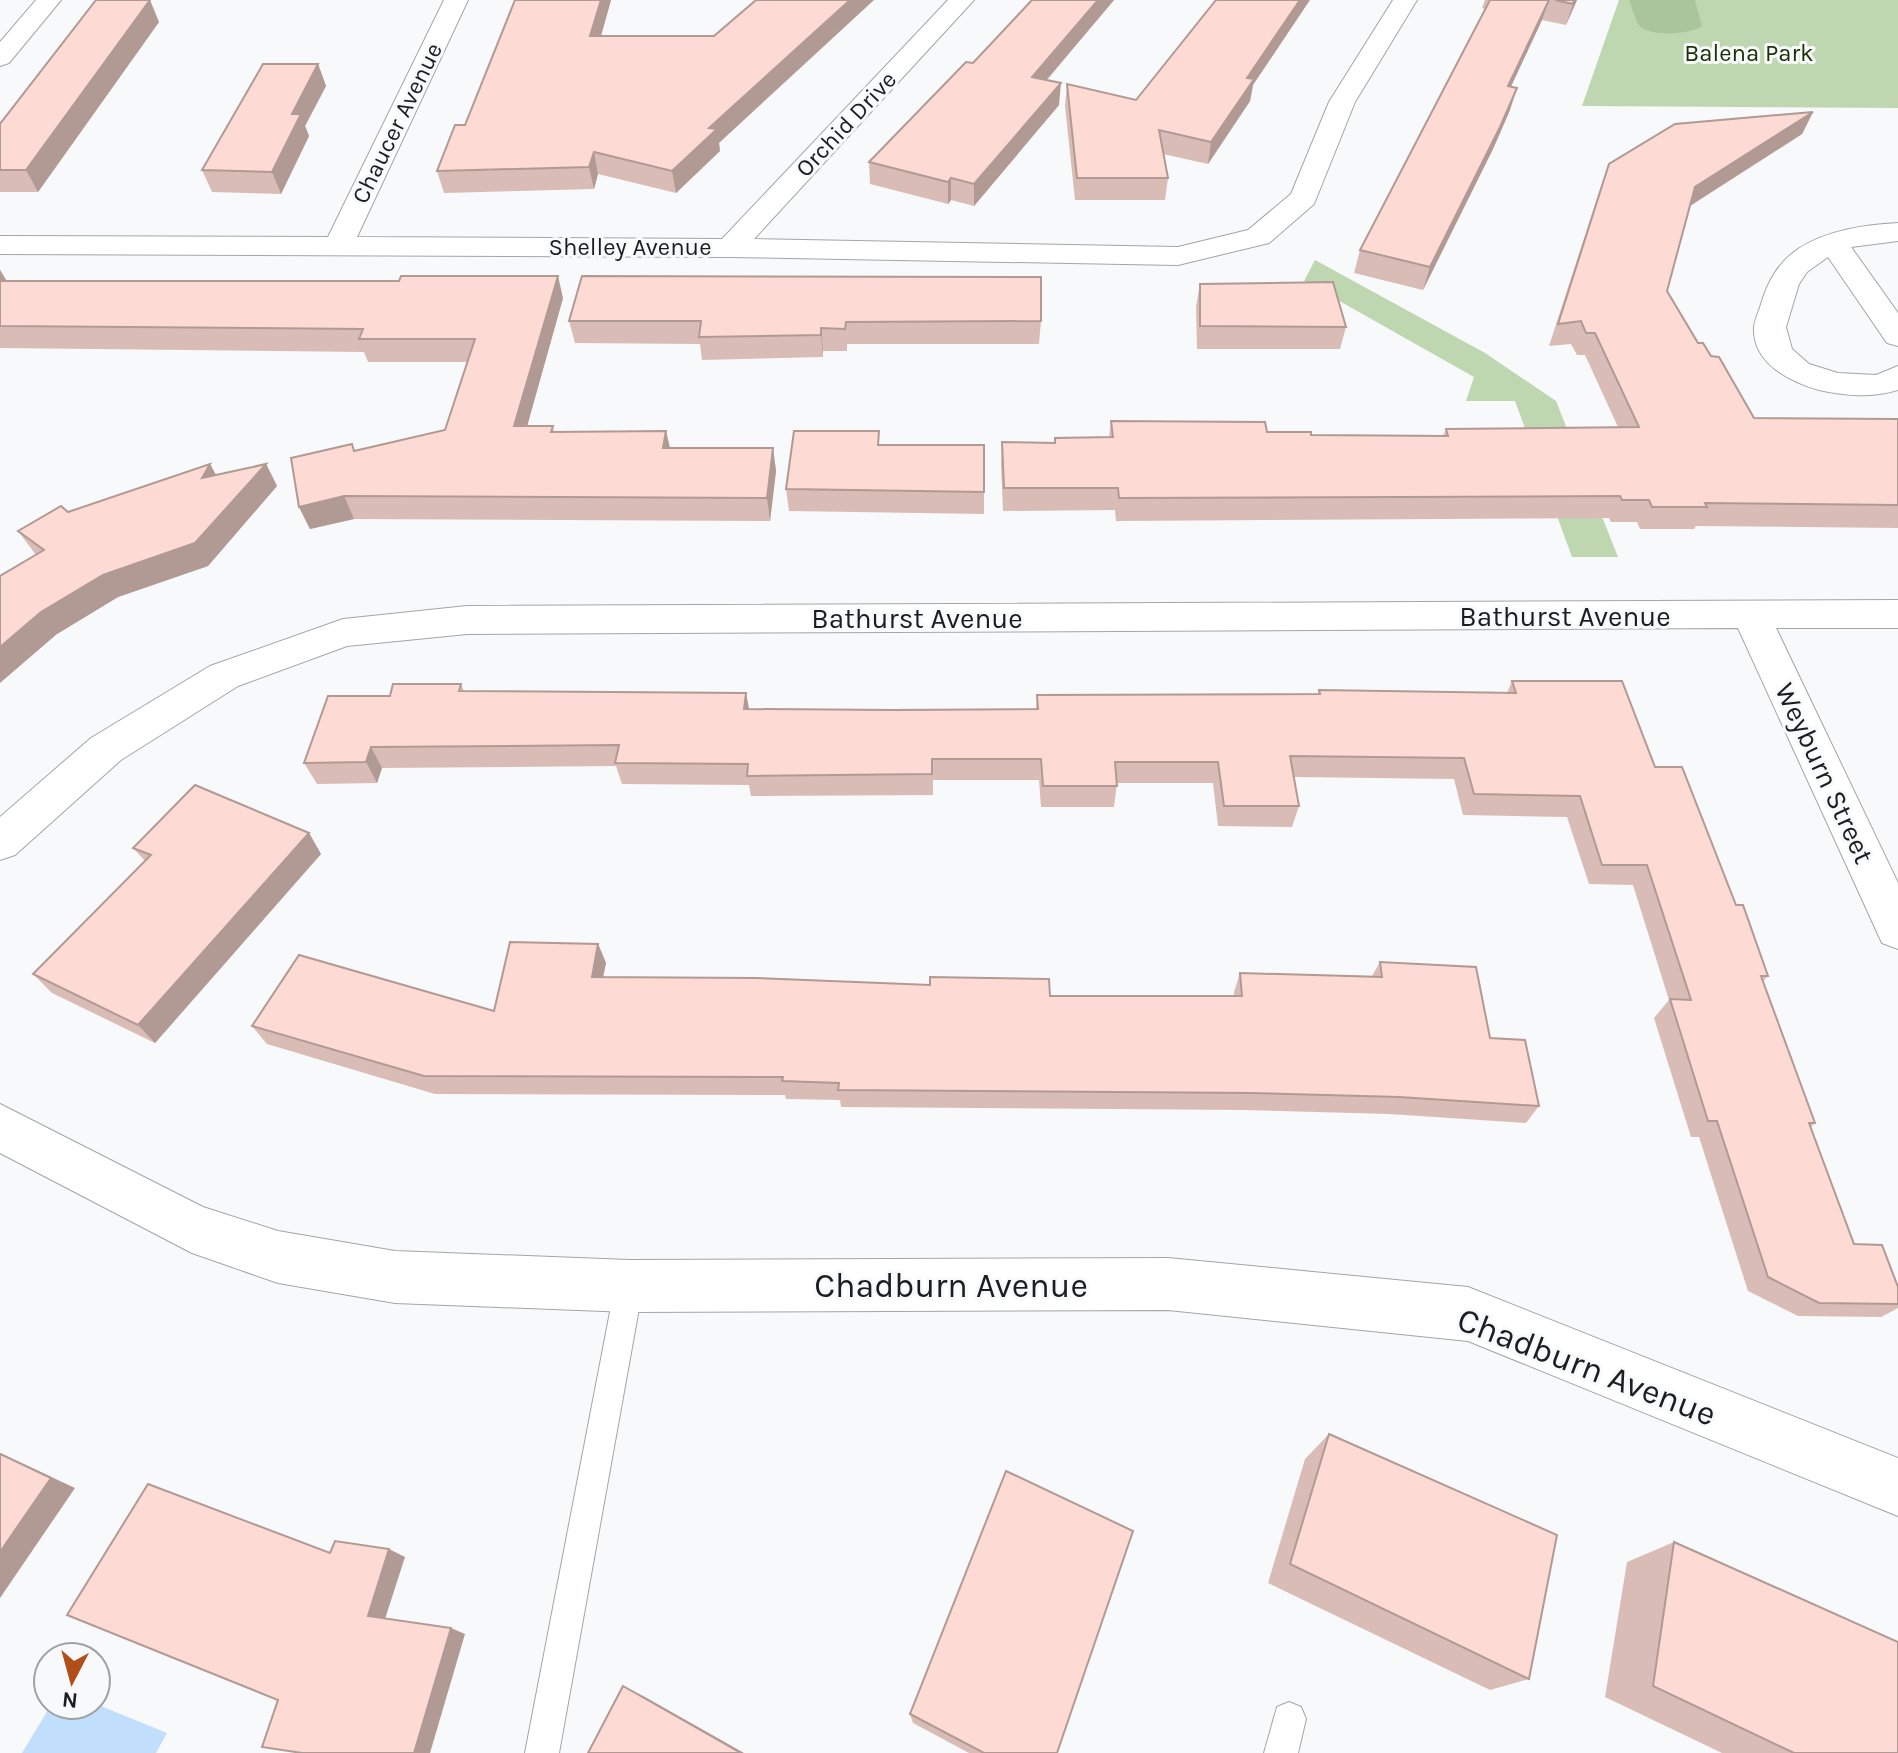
<svg xmlns="http://www.w3.org/2000/svg" width="1898" height="1753" font-family="Karla,sans-serif">
<style>
.green{fill:#bed7b0}
.forest{fill:#aac59a}
.water{fill:#c2defd}
.lines{fill:none;stroke-linecap:round;stroke-linejoin:round}
.lane-casing{stroke:#a3a5a6;stroke-width:2}
.street-casing{stroke:#a3a5a6;stroke-width:2}
.lane{fill:#fff;fill-rule:evenodd}
.street{fill:#fff;fill-rule:evenodd}
.wall{fill:#dabcb6}
.shaded-wall{fill:#b19994}
.building{fill:#fddbd4;stroke:#b19994;stroke-width:2}
.labels{text-anchor:middle;stroke-width:6;stroke-linejoin:round;paint-order:stroke}
.far-park-label{font-size:24px;fill:#193103;stroke:#f8f9fb}
.far-street-label{font-size:24px;fill:#1d1d1e;stroke:#f8f9fb}
.street-label{font-size:28px;fill:#1d1d1e;stroke:#f8f9fb}
.near-street-label{font-size:34px;fill:#1d1d1e;stroke:#f8f9fb}
</style>
<rect width="100%" height="100%" fill="#f8f9fb"/>
<g class="green">
<polygon points="1619,0 1898,0 1898,108 1582,106"/>
<polygon points="1315,260 1485,353 1556,401 1618,557 1572,557 1515,401 1466,401 1474,377 1304,281"/>
</g>
<path class="forest" d="M 1629,0 L 1695,0 L 1702,26 C 1691,35 1648,37 1639,25 C 1635,19 1632,7 1629,0 Z"/>
<polygon class="water" points="96,1704 167,1733 156,1753 22,1753 51,1705"/>
<g class="lines">
<g class="lane-casing">
<g id="lane">
<polygon points="629,1272 639,1276 643,1286 559,1753 525,1753 615,1286 619,1276"/>
<polygon points="1289,1702 1301,1707 1306,1719 1298,1753 1264,1753 1277,1707"/>
</g>
</g>
<g class="street-casing">
<g id="street">
<polygon points="36,0 61,0 9,63 0,66 0,42"/>
<polygon points="444,0 468,0 357,237 722,239 948,0 974,0 754,239 1178,247 1248,230 1291,194 1329,102 1393,0 1417,0 1355,102 1314,204 1269,243 1178,265 730,257 0,254 0,236 328,237"/>
<path d="M 1898,223 L 1898,241 L 1851,247 L 1898,313 L 1898,346 L 1887,343 L 1828,257 L 1807,272 L 1799,284 L 1786,327 L 1792,349 L 1809,364 L 1838,373 L 1876,375 L 1898,366 L 1898,390 C 1871,398 1846,396 1819,390 C 1790,382 1752,363 1754,327 C 1755,319 1759,311 1761,304 C 1768,281 1778,263 1798,249 C 1827,230 1864,225 1898,223 Z"/>
<polygon points="1898,600 1898,628 1776,628 1898,883 1898,949 1882,943 1738,628 467,634 347,646 238,686 121,760 15,855 0,860 0,817 91,738 210,666 343,619 467,606"/>
<polygon points="0,1104 203,1207 278,1231 395,1251 629,1260 1168,1258 1468,1287 1898,1458 1898,1516 1468,1341 1168,1310 629,1312 395,1303 278,1283 192,1253 0,1153"/>
</g>
</g>
<use href="#lane" class="lane"/>
<use href="#street" class="street"/>
</g>
<g class="wall">
<polygon points="611,0 601,36 719,143 720,151 676,193 598,174 594,189 444,193 437,171 465,125"/>
<polygon points="1032,0 1114,0 1047,80 1059,105 974,206 951,200 948,204 870,184 869,162 973,63"/>
<polygon points="1485,0 1577,0 1566,25 1542,20 1511,86 1510,110 1493,149 1423,290 1354,273 1360,250 1485,9 1482,8"/>
<polygon points="159,22 38,192 0,192 0,124"/>
<polygon points="318,64 326,86 305,126 309,136 281,194 212,192 202,170"/>
<polygon points="1067,84 1136,100 1253,85 1250,101 1208,164 1163,154 1168,178 1165,200 1075,200 1065,106"/>
<polygon points="1813,112 1802,134 1690,206 1667,291 1698,343 1711,356 1754,418 1898,419 1898,528 1696,526 1694,529 1640,529 1637,522 1611,522 1609,518 1116,521 1115,510 1003,511 1001,464 1002,442 1055,443 1109,437 1111,421 1311,435 1443,436 1446,429 1618,427 1585,355 1577,355 1571,344 1549,346 1601,186 1609,164"/>
<polygon points="0,270 7,281 563,298 527,426 553,426 554,432 666,431 670,448 773,448 776,471 770,521 354,519 310,529 299,507 352,444 355,451 445,430 467,362 368,362 364,352 0,348"/>
<polygon points="1200,284 1346,327 1340,349 1197,349 1196,307"/>
<polygon points="569,321 1041,321 1039,344 847,344 847,351 823,351 823,357 702,360 700,344 575,343"/>
<polygon points="879,431 879,445 984,492 984,514 789,511 786,489"/>
<polygon points="210,464 216,475 266,464 277,486 208,566 118,597 57,634 36,555 18,531 68,512"/>
<polygon points="1512,681 1655,767 1736,905 1768,976 1763,981 1815,1123 1811,1127 1854,1244 1898,1287 1898,1308 1881,1317 1798,1316 1748,1291 1699,1137 1691,1137 1654,1018 1669,1000 1633,885 1589,884 1567,817 1463,815 1454,779 1294,777 1299,806 1292,827 1218,826 1213,783 1117,783 1114,807 1041,807 1039,780 933,780 933,795 751,796 749,785 622,784 616,766 382,768 377,783 317,784 304,763 390,696 461,684 464,691 746,693 749,709 893,710 1036,709 1037,695 1318,694 1319,690 1507,693"/>
<polygon points="309,833 321,854 155,1043 52,993 33,974 145,861 133,848"/>
<polygon points="598,944 606,963 603,978 1050,996 1234,996 1234,992 1240,973 1372,976 1380,962 1490,1038 1539,1106 1526,1123 1389,1114 1244,1110 841,1107 840,1100 786,1099 785,1095 435,1094 267,1044 252,1026 494,1011"/>
<polygon points="1329,1434 1529,1679 1490,1690 1268,1583 1305,1459"/>
<polygon points="1674,1542 1898,1753 1722,1753 1605,1697 1627,1562"/>
<polygon points="910,1714 1057,1753 969,1753 913,1723"/>
</g>
<g class="shaded-wall">
<polygon points="150,0 159,22 38,192 26,170"/>
<polygon points="601,0 611,0 595,57 590,36"/>
<polygon points="850,0 874,0 719,143 720,151 676,193 672,171 709,128"/>
<polygon points="1098,0 1114,0 1031,98 1032,77"/>
<polygon points="1300,0 1310,0 1253,85 1250,101 1208,164 1211,142 1247,78"/>
<polygon points="1549,0 1542,20 1501,108 1508,86"/>
<polygon points="1574,0 1577,0 1566,25 1573,4"/>
<polygon points="318,64 326,86 305,126 309,136 281,194 272,172 292,114"/>
<polygon points="1061,83 1059,105 974,206 974,184"/>
<polygon points="1517,88 1510,110 1493,149 1423,290 1430,267"/>
<polygon points="1813,112 1802,134 1685,209 1695,187"/>
<polygon points="594,152 598,174 594,189 589,167"/>
<polygon points="951,178 951,200 948,204 948,182"/>
<polygon points="0,270 13,292 0,289"/>
<polygon points="558,276 563,298 521,448 514,426"/>
<polygon points="821,328 823,351 823,357 821,335"/>
<polygon points="666,431 671,453 663,448"/>
<polygon points="773,448 776,471 770,521 767,498"/>
<polygon points="210,464 222,486 202,478"/>
<polygon points="266,464 277,486 208,566 118,597 57,634 0,683 0,647 41,612"/>
<polygon points="344,496 354,519 310,529 299,507"/>
<polygon points="746,693 750,715 744,709"/>
<polygon points="371,747 382,768 377,783 366,762"/>
<polygon points="309,833 321,854 155,1043 138,1025"/>
<polygon points="598,944 606,963 599,996 592,977"/>
<polygon points="0,1453 75,1488 0,1598"/>
<polygon points="389,1549 405,1557 384,1622 368,1616"/>
<polygon points="451,1628 465,1634 430,1753 414,1753"/>
<polygon points="623,1686 645,1697 744,1753 741,1753"/>
</g>
<g class="building">
<polygon points="96,0 150,0 26,170 0,170 0,124"/>
<polygon points="515,0 601,0 590,36 714,36 756,0 850,0 709,128 717,129 672,171 594,152 589,167 437,171 455,125 465,125"/>
<polygon points="1032,0 1098,0 1032,77 1061,83 974,184 951,178 948,182 869,162 966,62 973,63"/>
<polygon points="1216,0 1300,0 1247,78 1254,79 1211,142 1159,130 1168,178 1077,178 1067,84 1136,100"/>
<polygon points="1490,0 1549,0 1508,86 1517,88 1500,127 1430,267 1360,250"/>
<polygon points="1555,0 1574,0 1573,4"/>
<polygon points="263,64 318,64 292,114 301,114 272,172 202,170"/>
<polygon points="1813,112 1695,187 1667,291 1698,343 1703,343 1711,356 1719,357 1754,418 1898,419 1898,505 1705,503 1707,507 1652,507 1649,500 1622,500 1620,496 1119,498 1118,488 1004,488 1002,442 1055,443 1055,438 1113,437 1111,421 1265,422 1267,432 1311,432 1311,435 1448,436 1446,429 1639,427 1595,333 1586,333 1581,321 1558,324 1609,164 1675,124"/>
<polygon points="401,276 558,276 514,426 553,426 551,432 666,431 663,448 773,448 767,498 344,496 299,507 291,458 352,444 354,451 445,430 475,339 359,339 363,329 0,326 0,281 399,281"/>
<polygon points="582,276 1041,277 1041,321 846,322 845,329 821,328 821,335 699,337 701,321 569,321"/>
<polygon points="1333,282 1346,327 1200,326 1200,284"/>
<polygon points="794,431 879,431 878,445 984,445 984,492 786,489"/>
<polygon points="210,464 202,478 266,464 195,543 103,575 41,612 0,647 0,576 44,550 18,531 61,506 68,512"/>
<polygon points="1512,681 1622,681 1655,767 1682,767 1736,905 1743,905 1768,976 1761,976 1815,1123 1809,1123 1854,1244 1882,1245 1898,1287 1898,1304 1819,1303 1768,1277 1717,1121 1708,1121 1670,999 1691,1000 1647,865 1602,865 1580,796 1474,794 1464,758 1290,756 1299,806 1224,806 1218,762 1115,762 1117,786 1043,786 1041,759 932,759 932,774 747,776 748,764 615,763 619,745 371,747 366,762 304,763 328,696 390,696 393,684 461,684 459,691 746,693 744,709 893,710 1038,709 1037,695 1320,694 1319,690 1516,693"/>
<polygon points="195,785 309,833 138,1025 33,974 151,855 133,848"/>
<polygon points="510,942 598,944 592,977 756,978 930,985 930,977 1049,979 1050,996 1242,996 1240,973 1382,977 1380,962 1476,967 1490,1038 1525,1040 1539,1106 1399,1097 1251,1093 838,1090 839,1083 782,1081 783,1077 424,1076 252,1026 299,955 494,1011"/>
<polygon points="1329,1434 1557,1535 1529,1679 1290,1564"/>
<polygon points="0,1454 51,1478 0,1552"/>
<polygon points="1006,1471 1133,1531 1057,1753 984,1753 910,1714"/>
<polygon points="148,1484 330,1553 335,1541 389,1549 368,1616 451,1628 414,1753 302,1753 262,1747 278,1700 67,1615"/>
<polygon points="1674,1542 1898,1642 1898,1753 1794,1753 1653,1686"/>
<polygon points="623,1686 741,1753 588,1753"/>
</g>
<g class="labels">
<g class="far-park-label">
<text x="1749" y="61">Balena Park</text>
</g>
<g class="far-street-label">
<text transform="translate(397 123) rotate(-64)" y="8">Chaucer Avenue</text>
<text transform="translate(846 124) rotate(-47)" y="8">Orchid Drive</text>
<text x="630" y="255">Shelley Avenue</text>
</g>
<g class="street-label">
<text x="1565" y="626">Bathurst Avenue</text>
<text x="917" y="628">Bathurst Avenue</text>
<text transform="translate(1825 773) rotate(65)" y="10">Weyburn Street</text>
</g>
<g class="near-street-label">
<text x="951" y="1297">Chadburn Avenue</text>
<text transform="translate(1587 1366) rotate(21)" y="12">Chadburn Avenue</text>
</g>
</g>
<g transform="translate(72 1681) rotate(186)"><circle r="38" fill="#f8f9fb" stroke="#a0a1a3" stroke-width="2"/>
<path d="M0-6L14 30L0 20L-14 30Z" fill="#b24e19"/>
<text y="-12" font-size="22" font-weight="bold" text-anchor="middle" fill="#1d1d1e">N</text>
</g>
</svg>
